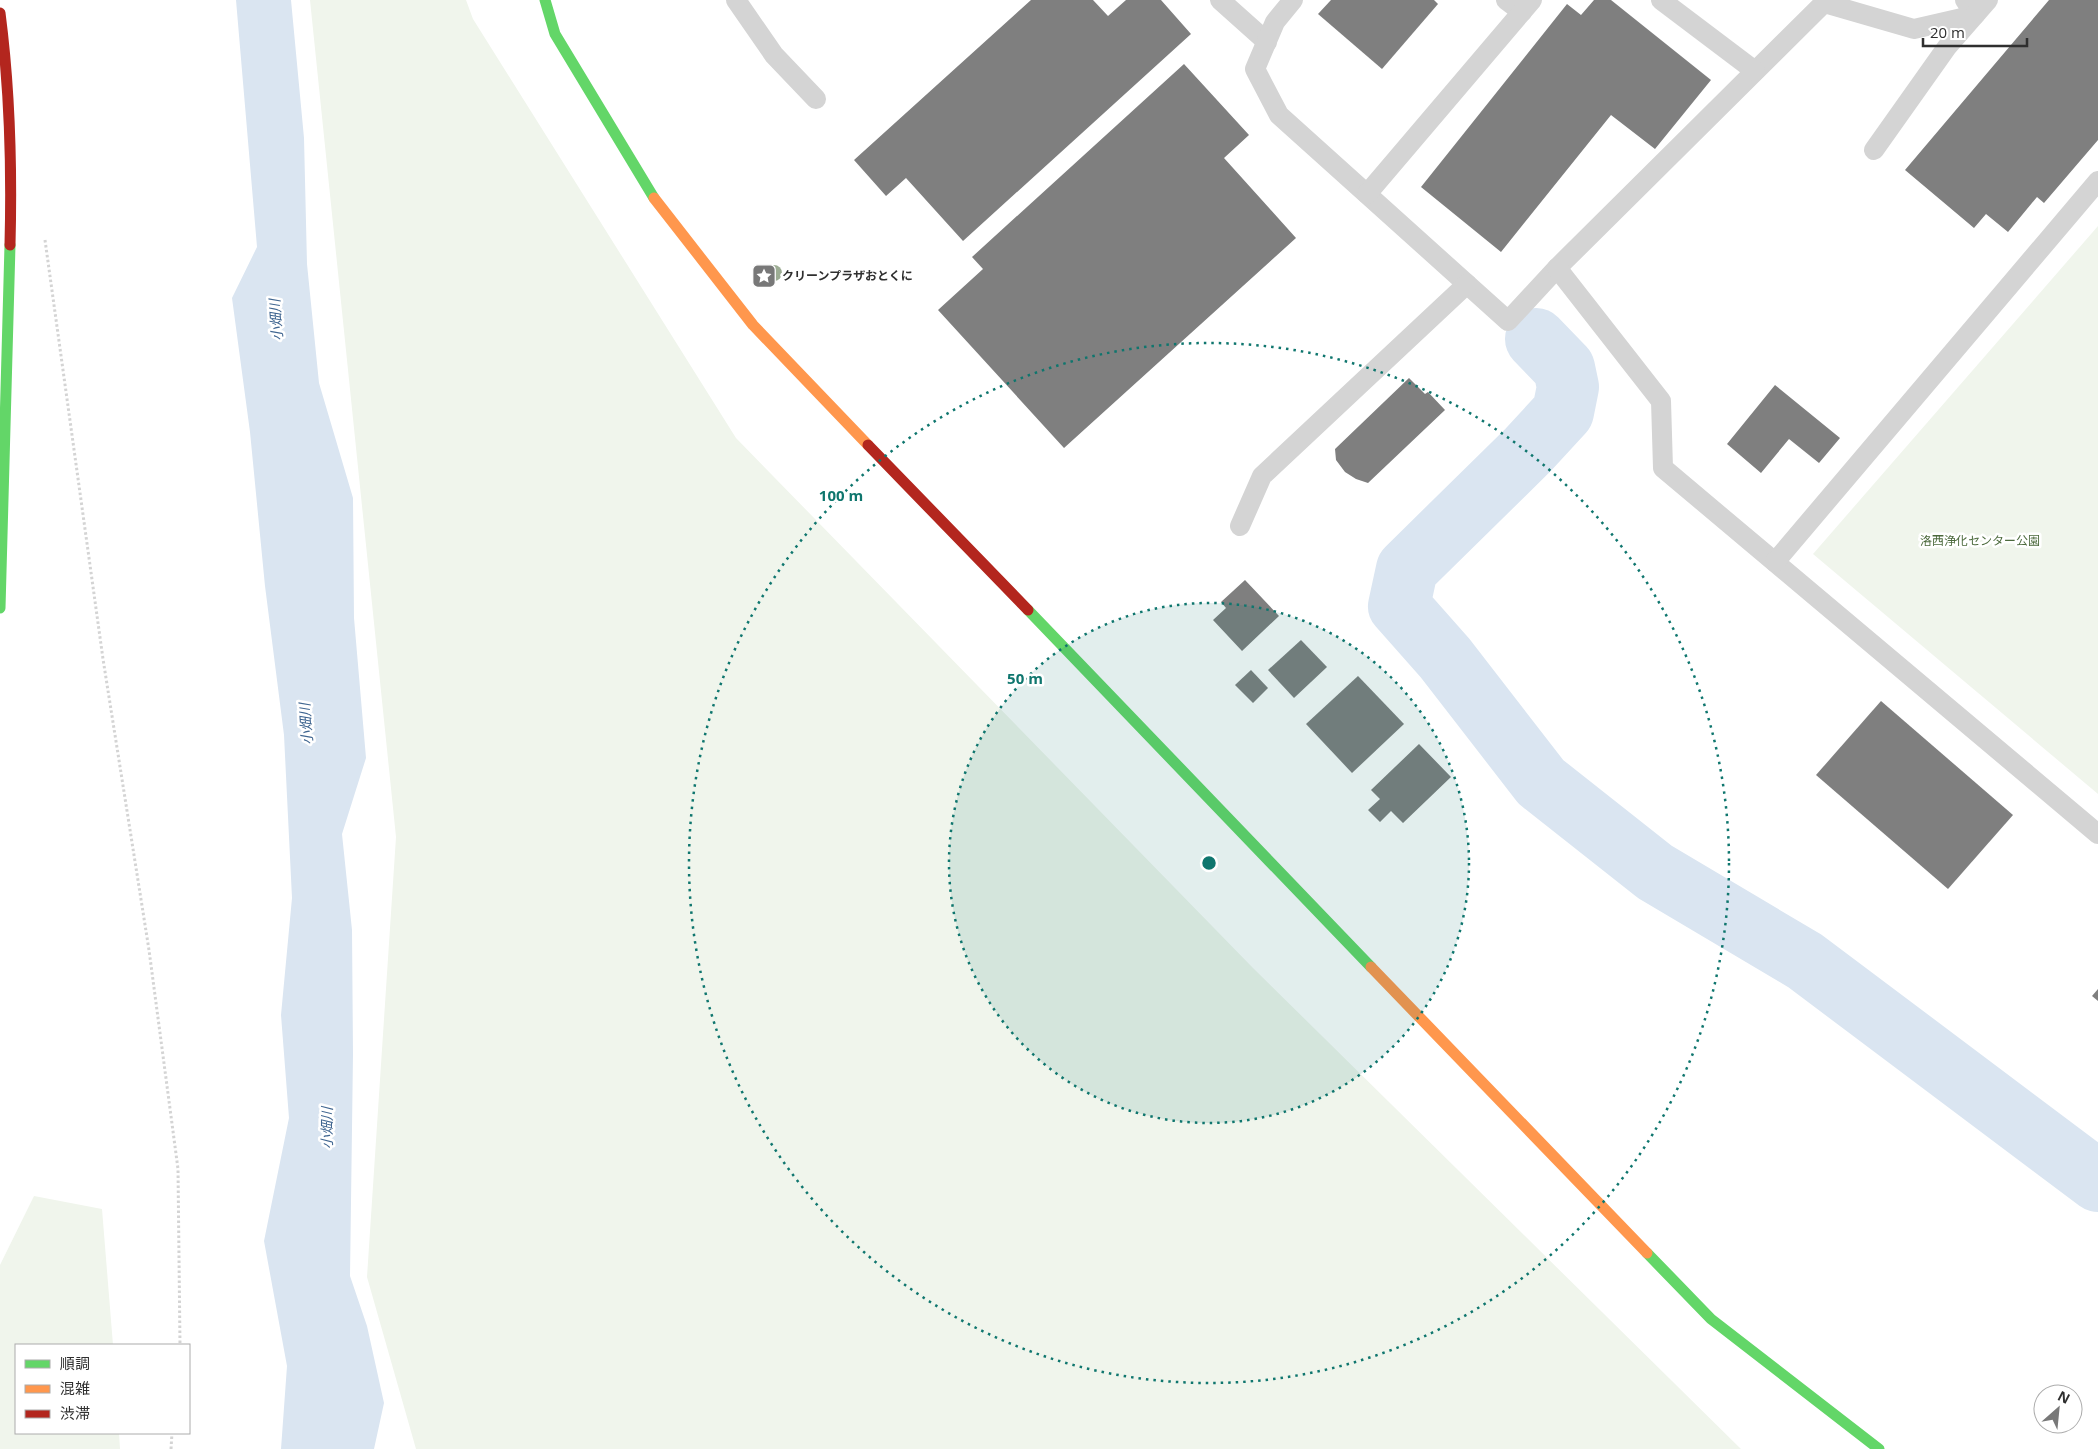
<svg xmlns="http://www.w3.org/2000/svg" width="2098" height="1449" font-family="'Open Sans','Noto Sans JP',sans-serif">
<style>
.green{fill:#f0f5ec}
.water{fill:#dae5f1}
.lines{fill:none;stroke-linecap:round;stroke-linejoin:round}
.river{stroke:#dae5f1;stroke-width:62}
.building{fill:#7f7f7f}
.path{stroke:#d4d4d4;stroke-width:3;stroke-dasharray:2.5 2.5;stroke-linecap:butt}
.lane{stroke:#d4d4d4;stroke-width:20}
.fast{stroke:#63d668;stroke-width:11}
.slow{stroke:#ff974d;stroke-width:11}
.jam{stroke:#b3261e;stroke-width:11}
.tree{fill:#9dad94}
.ring{fill:none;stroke:#0f766e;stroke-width:2.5;stroke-dasharray:2.5 5}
.labels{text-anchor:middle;stroke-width:5;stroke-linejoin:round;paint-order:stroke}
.poi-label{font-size:12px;font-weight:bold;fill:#2f2f2f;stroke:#fff;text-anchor:start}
.park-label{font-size:12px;fill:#4c6a3d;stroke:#fff}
.water-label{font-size:14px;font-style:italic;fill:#3f6590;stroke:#fff}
.centre{fill:#0f766e;stroke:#fff;stroke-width:2.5}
.ring-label{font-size:15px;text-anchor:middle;font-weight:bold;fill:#0f766e;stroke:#fff;stroke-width:5;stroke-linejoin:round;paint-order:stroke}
</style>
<rect width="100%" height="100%" fill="#fff"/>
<g class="green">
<polygon points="310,0 466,0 473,19 736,438 1253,968 1741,1449 416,1449 367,1277 396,837"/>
<polygon points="2098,226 2098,794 1813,554"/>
<polygon points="34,1196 102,1209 113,1345 16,1345 16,1433 119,1433 120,1449 0,1449 0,1265"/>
</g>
<polygon class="water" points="236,0 291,0 304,138 307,264 319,383 353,498 354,618 366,758 342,834 352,930 353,1054 350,1276 367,1326 384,1403 374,1449 281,1449 287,1366 264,1241 289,1118 281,1015 292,898 284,735 265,586 250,432 232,298 257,247"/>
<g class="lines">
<polyline class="river" points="1536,339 1564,368 1568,387 1563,412 1528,450 1407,569 1399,606 1445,658 1541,782 1655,872 1805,961 2098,1181"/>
</g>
<g class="building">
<polygon points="1031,0 1093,0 1108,16 1126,0 1161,0 1191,34 963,241 906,178 886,196 854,160"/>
<polygon points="1331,0 1434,0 1438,4 1382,69 1318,14"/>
<polygon points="1594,0 1611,0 1711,80 1655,149 1611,115 1501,252 1421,187 1567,4 1581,15"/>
<polygon points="2049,0 2098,0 2098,140 2044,203 2037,197 2008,232 1986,214 1974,228 1905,170"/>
<polygon points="1184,64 1249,135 1224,158 1296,238 1064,448 938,310 983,269 972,257"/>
<polygon points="1409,378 1425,394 1428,392 1445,410 1368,483 1356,479 1345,472 1336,460 1335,449"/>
<polygon points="1775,385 1840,438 1819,463 1789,439 1761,473 1727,444"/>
<polygon points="1245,580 1279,616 1242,651 1213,620 1226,608 1221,602"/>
<polygon points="1301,640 1327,667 1294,698 1268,670"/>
<polygon points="1251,670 1268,688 1253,703 1235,685"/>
<polygon points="1358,676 1404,724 1352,773 1306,724"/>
<polygon points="1881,701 2013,815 1948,889 1816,775"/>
<polygon points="1419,744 1451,777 1403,823 1391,811 1380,822 1368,810 1380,799 1371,790"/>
<polygon points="2098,989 2098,1001 2092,996"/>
</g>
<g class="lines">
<g class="path">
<polyline points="45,240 103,659 149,950 178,1169 180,1345"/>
<polyline points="171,1449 172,1433"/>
</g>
<g class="lane">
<polyline points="736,0 774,55 816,99"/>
<polyline points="1220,0 1267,42"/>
<polyline points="1293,0 1275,22 1255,69 1279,115 1508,321 1557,268 1824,3 1914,29 1975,15 1965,0"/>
<polyline points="1506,0 1522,12"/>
<polyline points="1661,0 1755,71"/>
<polyline points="1874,150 1947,47 1988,0"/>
<polyline points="1367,194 1532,0"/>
<polyline points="1557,268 1661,401 1663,468 2098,834"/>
<polyline points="1240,526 1262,476 1467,284"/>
<polyline points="1775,562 2098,181"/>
</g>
<g class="fast">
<polyline points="545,0 555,34 654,198"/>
<polyline points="0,608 10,245"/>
<polyline points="1028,610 1371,967"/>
<polyline points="1647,1253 1711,1319 1879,1449"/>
</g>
<g class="slow">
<polyline points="654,198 753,325 868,445"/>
<polyline points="1371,967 1647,1253"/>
</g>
<g class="jam">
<path d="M 0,13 C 10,90 12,167 10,245"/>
<polyline points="868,445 1028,610"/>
</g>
</g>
<circle class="tree" cx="774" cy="273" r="8"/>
<circle cx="1209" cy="863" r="260" fill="#0f766e" fill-opacity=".12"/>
<g class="ring">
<circle cx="1209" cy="863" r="260"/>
<circle cx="1209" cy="863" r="520"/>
</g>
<defs>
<g id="sight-square" transform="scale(1.25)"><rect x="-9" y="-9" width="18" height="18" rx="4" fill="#787878" stroke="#fff"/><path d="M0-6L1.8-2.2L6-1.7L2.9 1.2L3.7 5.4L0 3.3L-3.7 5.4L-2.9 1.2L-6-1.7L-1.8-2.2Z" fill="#fff"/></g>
</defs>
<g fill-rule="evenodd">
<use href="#sight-square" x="764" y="276"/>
</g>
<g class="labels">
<g class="poi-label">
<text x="782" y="280">クリーンプラザおとくに</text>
</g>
<g class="park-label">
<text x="1980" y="545">洛西浄化センター公園</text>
</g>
<g class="water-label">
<text transform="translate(276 320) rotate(-94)" y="5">小畑川</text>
<text transform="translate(306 724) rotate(-94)" y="5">小畑川</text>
<text transform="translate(327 1128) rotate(-90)" y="5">小畑川</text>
</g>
</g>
<circle cx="1209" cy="863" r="8" class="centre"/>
<g class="ring-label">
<text x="841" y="501">100 m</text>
<text x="1025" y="684">50 m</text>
</g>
<rect x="15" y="1344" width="175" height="90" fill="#ffffff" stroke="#acacac"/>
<rect x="25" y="1360" width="25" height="8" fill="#63d668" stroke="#acacac"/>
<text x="60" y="1369" font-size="15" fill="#2f2f2f">順調</text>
<rect x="25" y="1385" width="25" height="8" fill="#ff974d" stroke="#acacac"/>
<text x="60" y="1394" font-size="15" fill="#2f2f2f">混雑</text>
<rect x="25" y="1410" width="25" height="8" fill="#b3261e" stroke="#acacac"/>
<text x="60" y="1419" font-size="15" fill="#2f2f2f">渋滞</text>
<g transform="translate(2058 1409) rotate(27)"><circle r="24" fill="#ffffff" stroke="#acacac"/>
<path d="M0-4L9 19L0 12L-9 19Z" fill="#787878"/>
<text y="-8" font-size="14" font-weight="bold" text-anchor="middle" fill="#2f2f2f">N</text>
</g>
<path d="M1923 38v8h104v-8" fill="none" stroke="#2f2f2f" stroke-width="2.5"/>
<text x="1930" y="38" font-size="15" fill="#2f2f2f" stroke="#ffffff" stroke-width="4" paint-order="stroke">20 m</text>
</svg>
